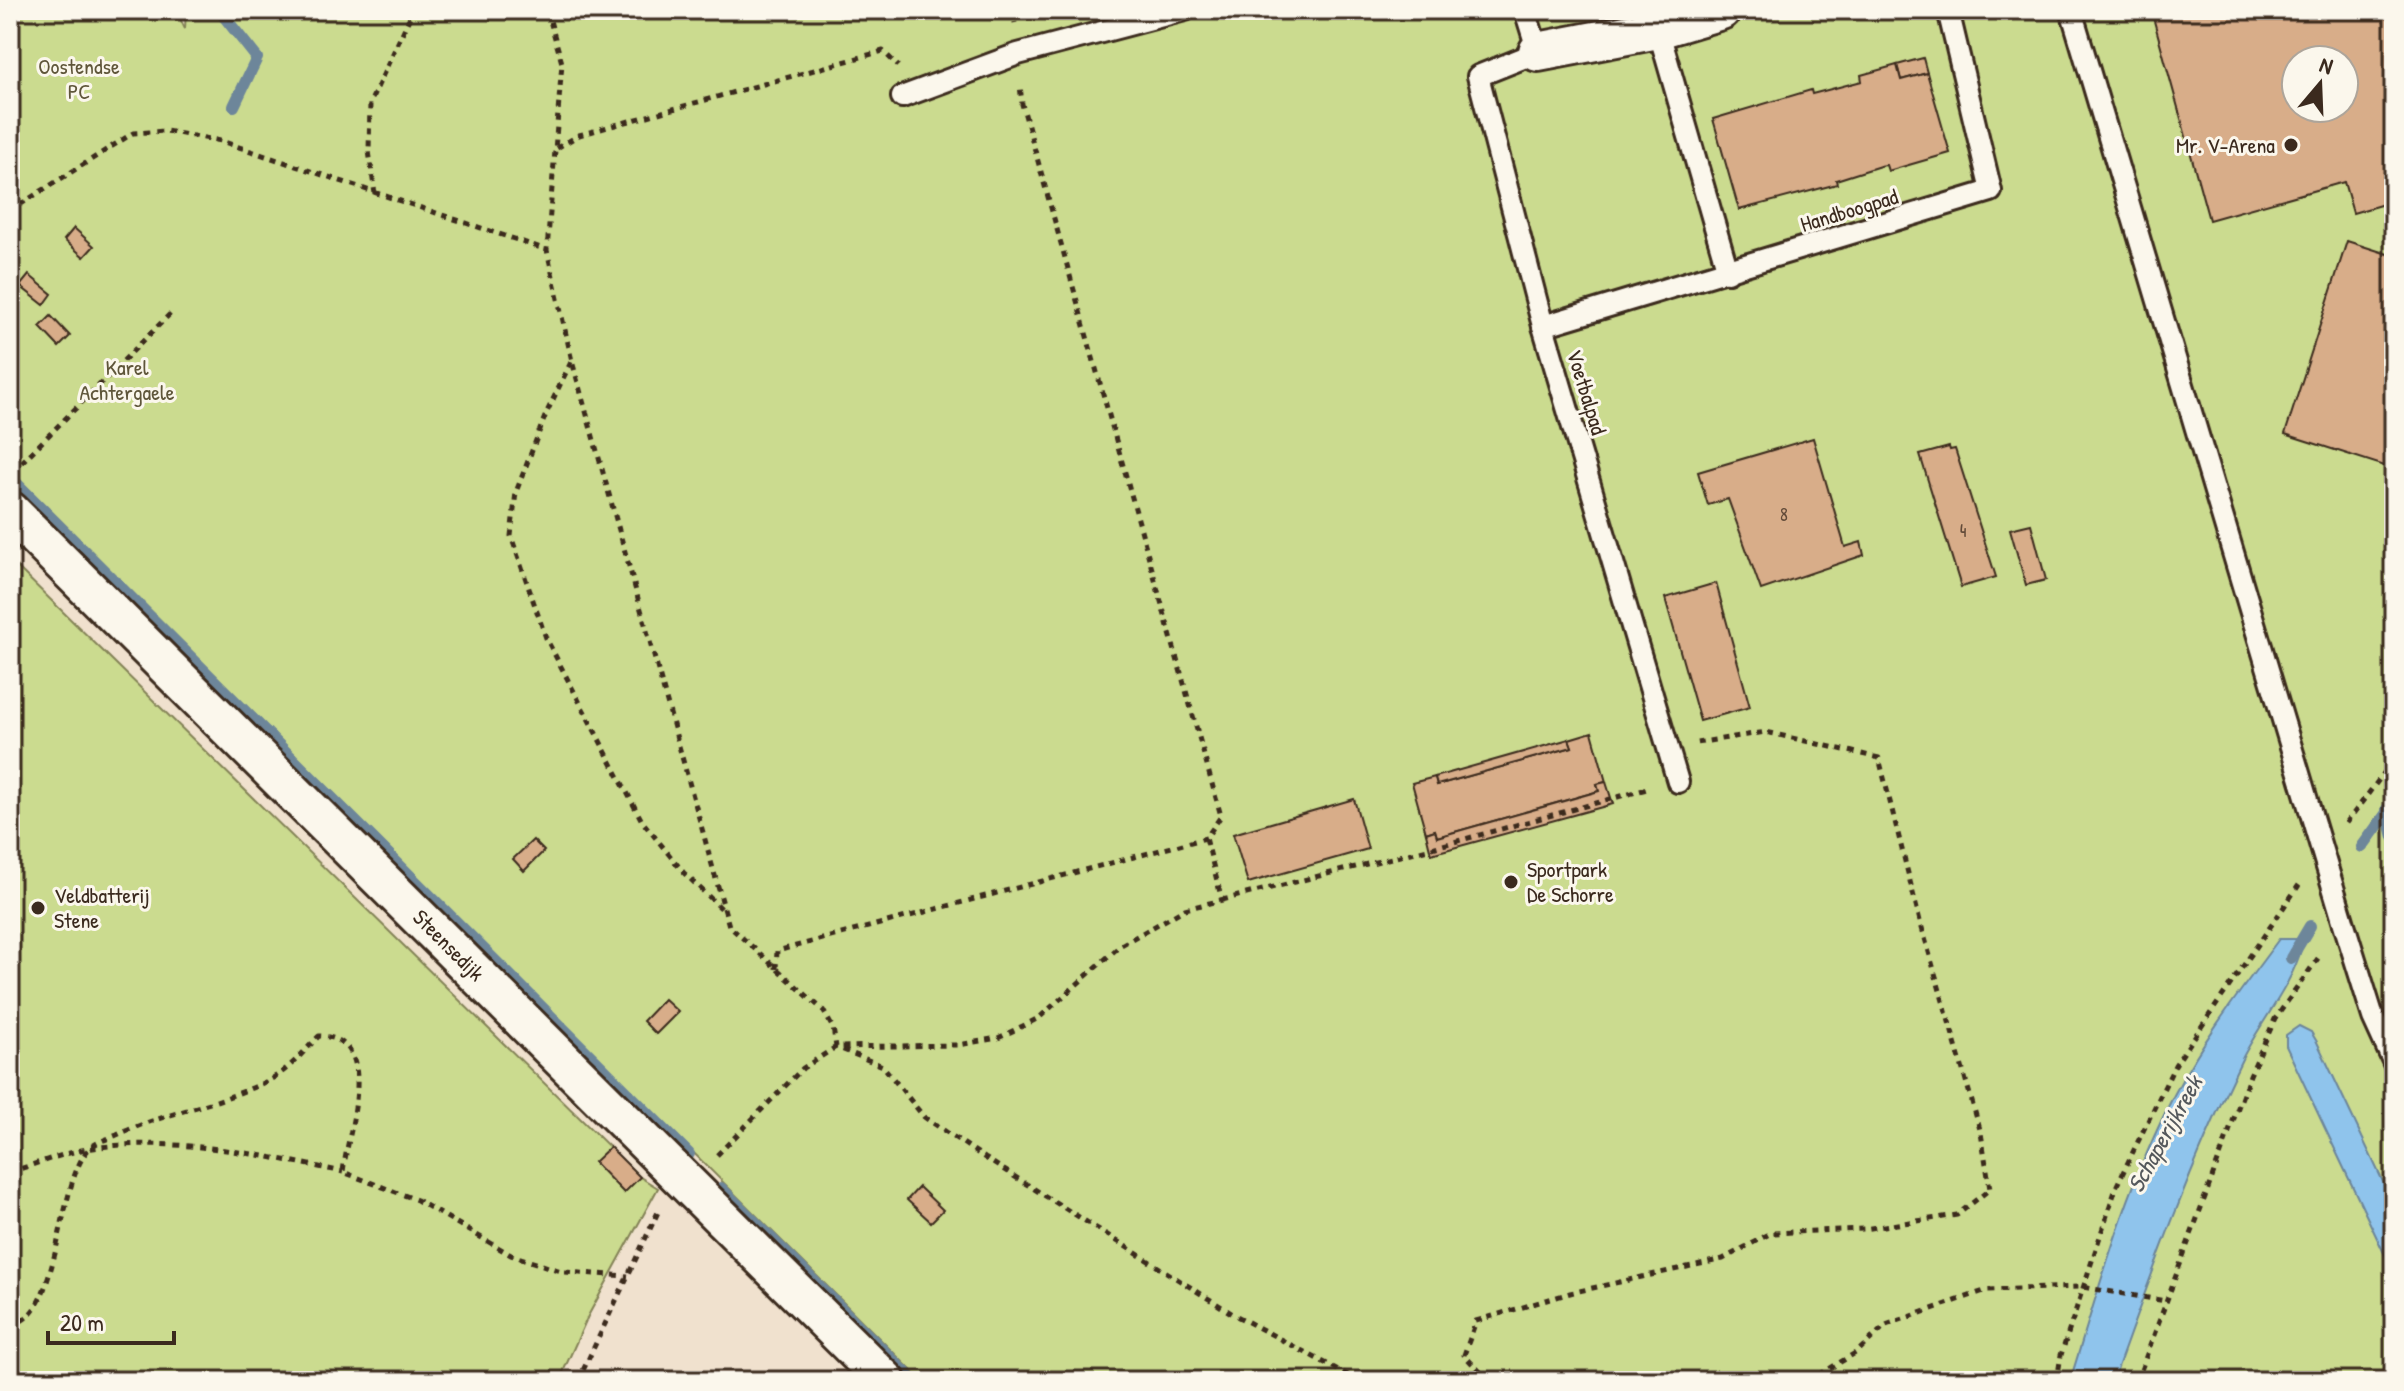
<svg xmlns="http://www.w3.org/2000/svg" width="2404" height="1391" font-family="'Patrick Hand',sans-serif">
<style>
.green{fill:#cbdb8f;stroke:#838256;stroke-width:2;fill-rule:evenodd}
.water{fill:#8fc4ec;stroke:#6d869a;stroke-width:2}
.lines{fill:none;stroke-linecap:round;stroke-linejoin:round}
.stream{stroke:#6d869a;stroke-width:12}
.building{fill:#d8ad89;stroke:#3b2a1e;stroke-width:2;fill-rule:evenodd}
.lane-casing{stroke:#3b2a1e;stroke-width:26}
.street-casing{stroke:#3b2a1e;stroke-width:44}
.path{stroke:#3b2a1e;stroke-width:5;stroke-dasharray:6 6;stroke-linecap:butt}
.lane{stroke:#fbf7ec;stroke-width:20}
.street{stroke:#fbf7ec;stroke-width:38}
.poi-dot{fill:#3b2a1e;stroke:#fbf7ec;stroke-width:3}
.labels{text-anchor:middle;stroke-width:6;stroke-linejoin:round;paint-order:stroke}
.number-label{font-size:18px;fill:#624b39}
.park-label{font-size:22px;fill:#5f563a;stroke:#fbf7ec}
.poi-label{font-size:22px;fill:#3b2a1e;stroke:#fbf7ec;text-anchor:start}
.street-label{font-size:22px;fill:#3b2a1e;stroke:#fbf7ec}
.water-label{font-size:24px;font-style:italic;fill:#54585c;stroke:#fbf7ec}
</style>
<rect width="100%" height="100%" fill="#f0e1ce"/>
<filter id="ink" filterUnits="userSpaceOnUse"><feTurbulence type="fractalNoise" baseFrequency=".0125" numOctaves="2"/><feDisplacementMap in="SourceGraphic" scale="16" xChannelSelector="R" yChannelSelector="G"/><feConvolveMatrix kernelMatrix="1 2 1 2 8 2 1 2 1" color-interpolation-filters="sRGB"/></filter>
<g filter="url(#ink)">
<g class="green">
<path d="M 10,10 L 176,10 L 185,29 L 186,10 L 2394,10 L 2394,1381 L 922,1381 L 10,470 ZM 2296,60 L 2344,60 L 2344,108 L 2296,108 Z"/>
<polygon points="10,560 640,1177 658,1188 588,1316 559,1381 10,1381"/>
</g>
<g class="water">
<path d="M 2279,939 L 2296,939 L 2302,947 C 2290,989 2261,1021 2242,1059 C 2191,1163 2152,1272 2113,1381 L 2070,1381 C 2100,1284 2127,1186 2174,1095 C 2203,1039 2242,989 2279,939 Z"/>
<polygon points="2299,1026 2311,1032 2317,1042 2394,1205 2394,1274 2286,1046 2286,1035"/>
</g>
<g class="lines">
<g class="stream">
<polyline points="219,10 257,58 234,106"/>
<polyline points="10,477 689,1154"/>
<polyline points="2387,809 2394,837"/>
<polyline points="2362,847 2394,803"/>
<polyline points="2291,958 2310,926"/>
<polyline points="721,1188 914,1381"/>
</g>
</g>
<g class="building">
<path d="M 2151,10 L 2394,10 L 2394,201 L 2353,213 L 2344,182 L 2209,220 ZM 2296,60 L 2344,60 L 2344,108 L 2296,108 Z"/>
<polygon points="1923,58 1927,73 1901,80 1897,65"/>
<polygon points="1897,65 1901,80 1927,73 1950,153 1888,171 1886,165 1880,166 1836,180 1837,184 1739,210 1713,119 1811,90 1812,94 1862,81 1861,75"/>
<polygon points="74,228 94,246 84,257 64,240"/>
<polygon points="2347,241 2394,256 2394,469 2285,434"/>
<polygon points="29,275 52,294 44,305 20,286"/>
<polygon points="51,316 70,336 59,347 40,327"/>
<polygon points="1813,438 1845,547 1861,542 1864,555 1761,590 1728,499 1708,505 1698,472"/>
<polygon points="1949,447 1950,450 1955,449 1996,577 1961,587 1920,455"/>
<polygon points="2031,524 2046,580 2026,585 2010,529"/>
<polygon points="1716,583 1750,707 1700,721 1665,598"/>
<polygon points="1592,732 1606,782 1597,784 1599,791 1437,837 1435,830 1426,833 1412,783 1435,777 1437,785 1572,747 1569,739"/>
<polygon points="1569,739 1572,747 1437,785 1435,777"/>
<polygon points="1606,782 1613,804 1431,854 1426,833 1435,830 1437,837 1599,791 1597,784"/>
<polygon points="1354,799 1368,849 1248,883 1233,834"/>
<polygon points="533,840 544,851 524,871 513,859"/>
<polygon points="664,999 678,1012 656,1034 643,1021"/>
<polygon points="610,1147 640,1177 624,1193 594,1162"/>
<polygon points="919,1187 943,1210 931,1222 907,1200"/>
</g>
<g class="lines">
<g class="lane-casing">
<g id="lane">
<polyline points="1525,10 1538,52 1478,76 1543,326 1678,782"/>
<polyline points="2071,10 2344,924 2373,1017 2394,1063"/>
<polyline points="1658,29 1728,272"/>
<polyline points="902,97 1018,54 1185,10"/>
<polyline points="1543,326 1991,191 1948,10"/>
</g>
</g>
<g class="street-casing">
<g id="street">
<polyline points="1538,52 1658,29 1721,10"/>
<polyline points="10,511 886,1381"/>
</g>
</g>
<g class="path">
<polyline points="547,10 562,63 547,250 572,361 729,926 823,1010 833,1028 836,1047 883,1066 924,1117 985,1158 1233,1314 1359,1381"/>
<polyline points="1013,10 1015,23"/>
<polyline points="557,148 579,135 883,51 898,66"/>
<polyline points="375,194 369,151 370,103 413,10"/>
<polyline points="10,211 133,133 166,131 221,141 547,250"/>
<polyline points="571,362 546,414 516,492 511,536 546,638 642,821 684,873 724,911"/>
<polyline points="13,471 171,313"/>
<polyline points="2346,823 2394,760"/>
<polyline points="1222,900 1432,848 1647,789"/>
<polyline points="776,969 777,951 1206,838 1221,816 1022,104 1020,85"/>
<polyline points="717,1155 803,1068 836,1047 958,1045 998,1038 1039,1018 1121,945 1185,909 1222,900 1206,838"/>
<path d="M 10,1172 C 37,1164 65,1152 93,1148 C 176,1136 262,1155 343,1172"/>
<path d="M 10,1324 C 62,1321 56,1177 91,1147 C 98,1141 111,1138 119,1134 C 167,1112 222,1104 269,1080 C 288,1071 304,1051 319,1036 C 384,1037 347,1133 343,1172 L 417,1200 L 511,1255 L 564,1272 L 628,1276"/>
<polyline points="578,1381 659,1210"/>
<polyline points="1489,1381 1464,1355 1476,1321 1570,1293 1723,1259 1771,1233 1864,1229 1957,1215 1990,1189 1981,1133 1920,921 1879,758 1766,732 1696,743"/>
<polyline points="1809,1381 1857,1352 1886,1325 1987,1290 2082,1287 2166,1301"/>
<polyline points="2057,1381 2061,1355 2117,1185 2175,1065 2299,885"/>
<polyline points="2137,1381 2250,1075 2275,1019 2321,954"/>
</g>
<use href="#lane" class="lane"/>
<use href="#street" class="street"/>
</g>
</g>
<g class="poi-dot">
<circle cx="2291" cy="145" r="8"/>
<circle cx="1511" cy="882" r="8"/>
<circle cx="38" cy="908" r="8"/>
</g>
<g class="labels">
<g class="number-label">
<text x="1784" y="521">8</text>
<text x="1963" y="537">4</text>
</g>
<g class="park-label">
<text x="79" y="74">Oostendse<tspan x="79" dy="25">PC</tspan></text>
<text x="127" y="375">Karel<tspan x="127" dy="25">Achtergaele</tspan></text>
</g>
<g class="poi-label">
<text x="2275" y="153" text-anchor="end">Mr. V-Arena</text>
<text x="1527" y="877">Sportpark<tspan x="1527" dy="25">De Schorre</tspan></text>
<text x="54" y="903">Veldbatterij<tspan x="54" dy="25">Stene</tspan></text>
</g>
<g class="street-label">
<text transform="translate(1849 210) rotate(-17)" y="8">Handboogpad</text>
<text transform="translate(1587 392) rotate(73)" y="8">Voetbalpad</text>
<text transform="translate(449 945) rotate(45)" y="8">Steensedijk</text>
</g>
<g class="water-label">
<text transform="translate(2165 1134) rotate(-61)" y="8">Schaperijkreek</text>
</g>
</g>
<rect width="2404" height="1391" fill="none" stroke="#fbf7ec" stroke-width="40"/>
<rect x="20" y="20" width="2364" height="1351" fill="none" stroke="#3b2a1e" stroke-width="3" filter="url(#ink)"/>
<g transform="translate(2320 84) rotate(19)"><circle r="38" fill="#fbf7ec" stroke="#aea59a" stroke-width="2"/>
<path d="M0-6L14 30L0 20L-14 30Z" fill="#3b2a1e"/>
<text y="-12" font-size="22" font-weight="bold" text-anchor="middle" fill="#3b2a1e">N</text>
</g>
<path d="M48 1331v12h126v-12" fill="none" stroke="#3b2a1e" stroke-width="4"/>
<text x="60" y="1331" font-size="24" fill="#3b2a1e" stroke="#fbf7ec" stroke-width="6" paint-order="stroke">20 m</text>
</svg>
